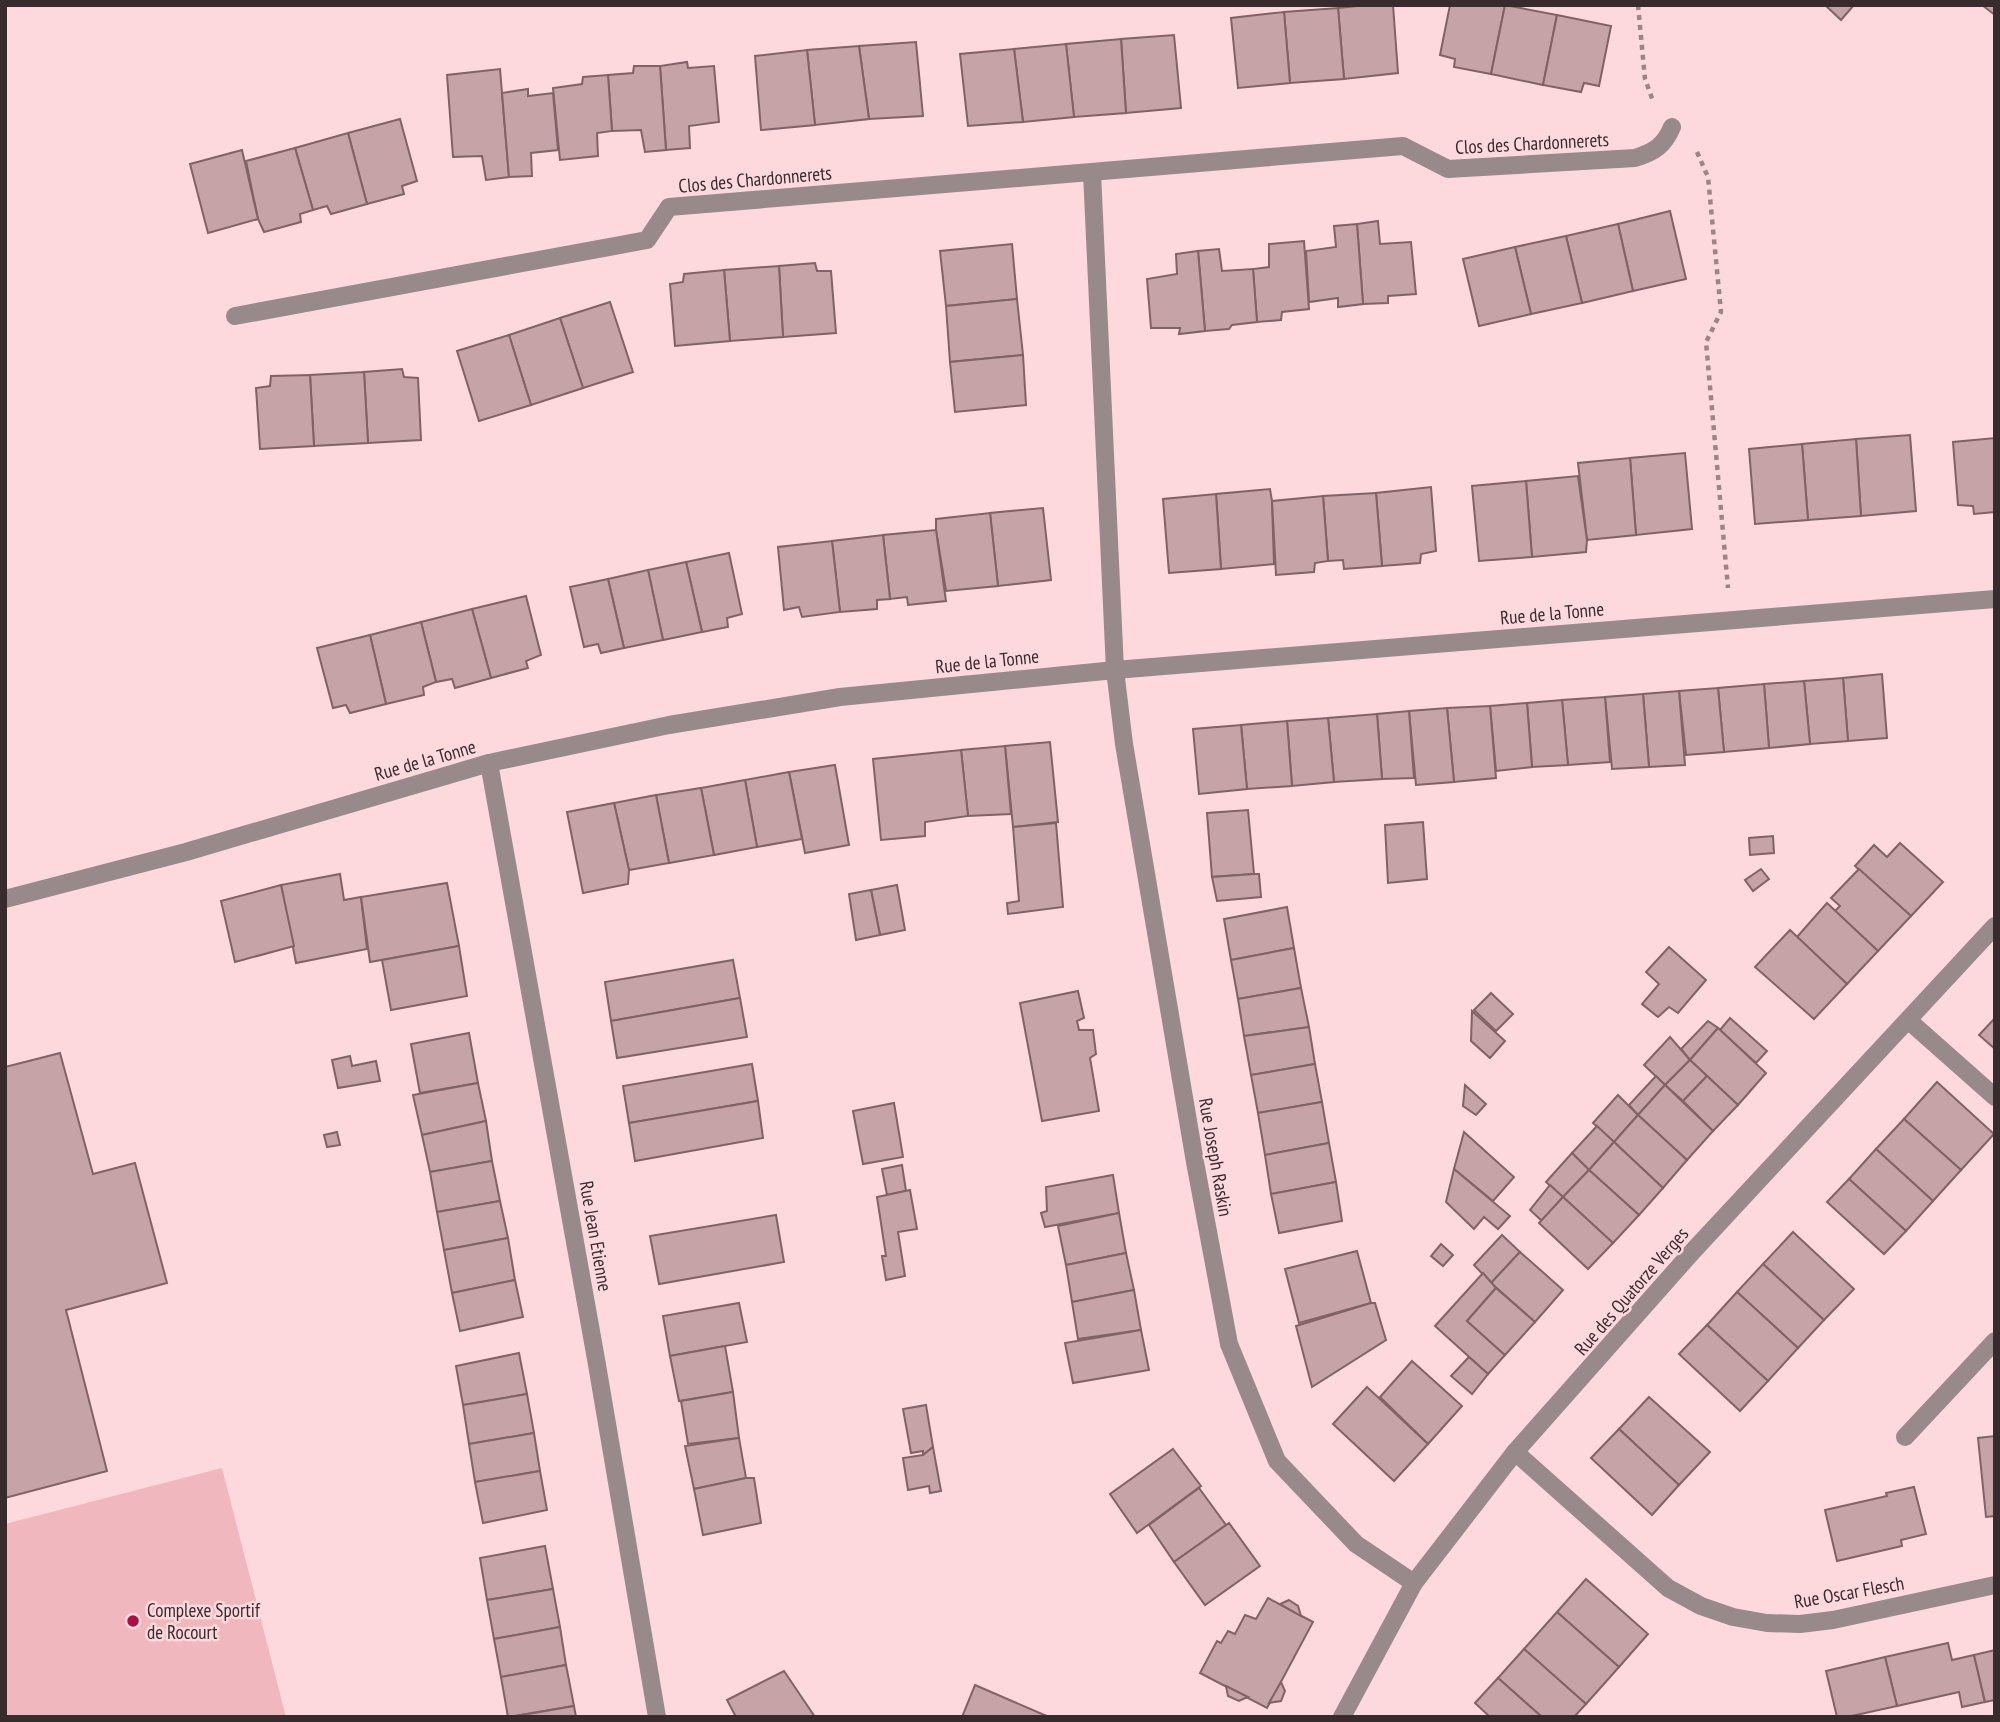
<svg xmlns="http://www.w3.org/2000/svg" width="2000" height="1722" font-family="'PT Sans Narrow',sans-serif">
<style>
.green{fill:#f1b7bf}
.building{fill:#c5a3a7;stroke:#816267;stroke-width:2}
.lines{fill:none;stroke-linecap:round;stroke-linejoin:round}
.path{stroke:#9d8487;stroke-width:4.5;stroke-dasharray:5 5;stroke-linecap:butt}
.minor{stroke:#98898b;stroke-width:18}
.poi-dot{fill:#a71044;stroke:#fdd9de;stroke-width:2.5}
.labels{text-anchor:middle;stroke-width:5;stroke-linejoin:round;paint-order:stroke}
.street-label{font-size:19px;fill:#382b2d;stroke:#fdd9de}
.poi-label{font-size:19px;fill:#382b2d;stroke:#fdd9de;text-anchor:start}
</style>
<rect width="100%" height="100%" fill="#fdd9de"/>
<polygon class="green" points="222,1468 286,1717 5,1717 5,1524"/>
<g class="building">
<polygon points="1367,5 1393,5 1398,73 1344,79 1338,8"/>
<polygon points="1450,5 1505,5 1491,74 1454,67 1455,59 1440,55"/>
<polygon points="1505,5 1557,15 1543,85 1491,74"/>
<polygon points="1825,5 1854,5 1841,20"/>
<polygon points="1982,5 1995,5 1995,15"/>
<polygon points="1338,8 1344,79 1290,83 1284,12"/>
<polygon points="1284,12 1290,83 1238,88 1231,18"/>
<polygon points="1557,15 1611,26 1599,86 1584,83 1581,92 1543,85"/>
<polygon points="1174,35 1181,108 1126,113 1121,39"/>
<polygon points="1121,39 1126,113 1074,117 1066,44"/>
<polygon points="916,42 923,116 869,119 859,46"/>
<polygon points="1066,44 1074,117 1023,122 1014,49"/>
<polygon points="859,46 869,119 815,125 807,50"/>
<polygon points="1014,49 1023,122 968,126 960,54"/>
<polygon points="807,50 815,125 761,130 755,56"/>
<polygon points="687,62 688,68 714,66 719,122 689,126 690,148 666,150 660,66"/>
<polygon points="634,66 660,66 666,150 645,152 641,130 612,131 608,75 633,73"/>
<polygon points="500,69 509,177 486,180 482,156 453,157 447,75"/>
<polygon points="608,75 612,131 597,133 598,156 560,160 553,88 582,84 583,77"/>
<polygon points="528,89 528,96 553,93 558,150 531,153 532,176 509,177 502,93"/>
<polygon points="400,119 417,181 402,186 404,194 367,204 348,133"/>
<polygon points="348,133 367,204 331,214 327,206 313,210 295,148"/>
<polygon points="295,148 313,210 300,214 301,222 264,232 258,219 246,161"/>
<polygon points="242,150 258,219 208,233 190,164"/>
<polygon points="1670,211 1686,279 1633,291 1618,224"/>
<polygon points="1378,221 1380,244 1411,242 1416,294 1388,296 1388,303 1363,304 1357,224"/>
<polygon points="1357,224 1363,304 1338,307 1338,298 1309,302 1306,251 1336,247 1334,226"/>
<polygon points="1618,224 1633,291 1582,303 1566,236"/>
<polygon points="1566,236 1582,303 1531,314 1515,247"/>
<polygon points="1304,241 1309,309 1282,312 1281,320 1257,322 1253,269 1269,267 1269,244"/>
<polygon points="1012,244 1017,299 946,306 940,251"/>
<polygon points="1515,247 1531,314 1479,326 1463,259"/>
<polygon points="1219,249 1222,271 1253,269 1257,322 1232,325 1229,329 1205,331 1198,251"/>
<polygon points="1198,251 1205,331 1179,334 1180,328 1151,328 1147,279 1177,274 1176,254"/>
<polygon points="815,263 817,271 831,271 836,333 783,337 779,266"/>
<polygon points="779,266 783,337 730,341 724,270"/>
<polygon points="724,270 730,341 675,346 670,284 683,282 684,274"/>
<polygon points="1017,299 1023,355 950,362 946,306"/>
<polygon points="610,302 633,372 583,388 560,318"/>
<polygon points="560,318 583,388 531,405 509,335"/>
<polygon points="509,335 531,405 479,421 457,351"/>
<polygon points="1023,355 1026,405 955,412 950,362"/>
<polygon points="402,369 404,377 418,378 421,440 368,443 364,372"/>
<polygon points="364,372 368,443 314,446 310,375"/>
<polygon points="310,375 314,446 260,449 256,388 270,386 271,376"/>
<polygon points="1910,435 1916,511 1861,516 1856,439"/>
<polygon points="1995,438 1995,512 1974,514 1973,506 1958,505 1953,442"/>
<polygon points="1856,439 1861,516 1808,520 1802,444"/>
<polygon points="1802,444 1808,520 1755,524 1749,449"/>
<polygon points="1685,453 1692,529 1636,535 1630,458"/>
<polygon points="1630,458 1636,535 1587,540 1578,463"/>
<polygon points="1578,476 1587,540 1586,552 1532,557 1526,481"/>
<polygon points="1526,481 1532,557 1479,561 1472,486"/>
<polygon points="1431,487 1436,551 1421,554 1420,563 1382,566 1376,493"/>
<polygon points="1270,489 1272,501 1274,564 1221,569 1216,494"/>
<polygon points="1376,493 1382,566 1344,569 1343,560 1328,561 1323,496"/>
<polygon points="1216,494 1221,569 1169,573 1163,499"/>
<polygon points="1323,496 1328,561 1315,563 1314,572 1276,575 1272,501"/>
<polygon points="1043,508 1051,580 998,586 990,513"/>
<polygon points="990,513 998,586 946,591 936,530 936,519"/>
<polygon points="936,530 946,601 908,605 907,597 890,599 883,535"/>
<polygon points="883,535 890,599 877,600 877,609 840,612 832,541"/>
<polygon points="832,541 840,612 802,617 799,607 784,610 778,547"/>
<polygon points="729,553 742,614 727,618 728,627 702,632 686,562"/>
<polygon points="686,562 702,632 663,640 648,570"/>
<polygon points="648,570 663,640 624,648 608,579"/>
<polygon points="608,579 624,648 601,653 598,644 584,647 570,587"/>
<polygon points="526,596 541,655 526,661 528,668 491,678 472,609"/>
<polygon points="472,609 491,678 455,688 452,679 436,682 421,622"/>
<polygon points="421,622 436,682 423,687 424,695 386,704 370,635"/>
<polygon points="370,635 386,704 350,713 346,705 333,708 317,648"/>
<polygon points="1882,674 1887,738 1848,741 1843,678"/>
<polygon points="1843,678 1848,741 1810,744 1804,681"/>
<polygon points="1804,681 1810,744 1769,748 1764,684"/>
<polygon points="1764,684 1769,748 1724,752 1718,688"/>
<polygon points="1718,688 1724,752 1686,755 1679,691"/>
<polygon points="1679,691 1685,765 1649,767 1643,694"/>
<polygon points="1643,694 1649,767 1612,769 1605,697"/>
<polygon points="1605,697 1610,762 1568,765 1562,700"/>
<polygon points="1562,700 1568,765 1532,767 1527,703"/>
<polygon points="1527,703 1532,767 1496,771 1490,706"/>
<polygon points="1490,706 1496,778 1454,782 1447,708"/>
<polygon points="1447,708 1454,782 1416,785 1409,711"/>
<polygon points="1409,711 1414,778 1382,779 1377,714"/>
<polygon points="1377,714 1382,779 1334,782 1328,718"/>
<polygon points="1328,718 1334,782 1292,786 1287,721"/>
<polygon points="1287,721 1292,786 1247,789 1241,725"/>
<polygon points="1241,725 1247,789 1199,794 1193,729"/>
<polygon points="1050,742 1058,822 1013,827 1005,746"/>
<polygon points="1005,746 1011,814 968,816 961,750"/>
<polygon points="961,750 968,816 925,822 925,836 881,840 873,759"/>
<polygon points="835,765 849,845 805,853 789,772"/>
<polygon points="789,772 802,839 757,847 745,780"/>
<polygon points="745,780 757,847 714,855 701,788"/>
<polygon points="701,788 714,855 669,863 656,795"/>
<polygon points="656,795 669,863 629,870 614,803"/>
<polygon points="614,803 629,870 628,884 583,893 567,812"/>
<polygon points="1248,810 1254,874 1212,877 1207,813"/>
<polygon points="1423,822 1427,879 1388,883 1385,825"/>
<polygon points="1056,823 1063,907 1008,914 1007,903 1019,901 1013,827"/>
<polygon points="1773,836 1774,853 1750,855 1749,838"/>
<polygon points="1900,843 1943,882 1911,916 1855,866 1874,845 1887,857"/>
<polygon points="1761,869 1769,879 1753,891 1745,880"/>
<polygon points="1859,869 1911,916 1878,951 1835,911 1840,906 1831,898"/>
<polygon points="340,874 344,900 361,897 367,949 296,963 281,885"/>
<polygon points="1254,874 1259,874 1261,897 1217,901 1212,877"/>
<polygon points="447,883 459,946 370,962 361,897"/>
<polygon points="281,885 294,946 235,962 221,901"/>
<polygon points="897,885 905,930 880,935 871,890"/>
<polygon points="871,890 880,935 856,940 849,894"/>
<polygon points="1827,903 1878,951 1847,984 1797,937"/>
<polygon points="1287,907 1294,948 1231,960 1224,919"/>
<polygon points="1790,930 1847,984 1814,1019 1755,967"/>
<polygon points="459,946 467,996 391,1010 382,960"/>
<polygon points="1669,947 1706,980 1678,1013 1669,1007 1658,1017 1642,1004 1659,984 1646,972"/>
<polygon points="1294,948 1301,988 1238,999 1231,960"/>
<polygon points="733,960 740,998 611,1021 605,982"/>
<polygon points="1301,988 1309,1027 1244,1036 1238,999"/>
<polygon points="1078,991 1084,1018 1077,1021 1079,1030 1093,1030 1096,1054 1090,1058 1099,1111 1042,1121 1020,1003"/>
<polygon points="1491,993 1513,1014 1496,1031 1474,1010"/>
<polygon points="740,998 747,1037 617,1058 611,1021"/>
<polygon points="1472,1011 1505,1041 1490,1058 1471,1041"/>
<polygon points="1730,1018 1767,1051 1756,1063 1720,1030"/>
<polygon points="1995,1018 1995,1049 1979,1035"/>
<polygon points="1708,1021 1718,1028 1690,1060 1681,1049"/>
<polygon points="1309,1027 1315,1064 1251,1075 1244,1036"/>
<polygon points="1718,1028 1766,1073 1738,1105 1690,1060"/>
<polygon points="469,1033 478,1083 420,1093 411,1044"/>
<polygon points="1670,1037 1690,1060 1665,1085 1644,1065"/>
<polygon points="60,1053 93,1174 135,1163 167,1283 66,1310 107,1471 5,1498 5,1067"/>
<polygon points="350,1056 352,1066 376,1061 380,1081 338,1088 332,1060"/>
<polygon points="1690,1060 1707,1076 1683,1101 1665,1085"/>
<polygon points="752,1064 758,1101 629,1123 623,1086"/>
<polygon points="1315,1064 1322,1102 1258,1113 1251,1075"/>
<polygon points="1656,1076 1665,1085 1638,1115 1629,1105"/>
<polygon points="1707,1076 1738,1105 1713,1131 1683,1101"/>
<polygon points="1937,1082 1994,1134 1961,1170 1904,1119"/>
<polygon points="478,1083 486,1121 422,1135 413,1095"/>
<polygon points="1465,1085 1486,1104 1476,1115 1463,1106"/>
<polygon points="1665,1085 1713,1131 1687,1160 1638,1115"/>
<polygon points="1618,1095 1638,1115 1614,1142 1593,1123"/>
<polygon points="758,1101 763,1138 635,1161 629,1123"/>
<polygon points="1322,1102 1329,1143 1265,1155 1258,1113"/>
<polygon points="894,1103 903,1157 863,1164 853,1111"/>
<polygon points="1638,1115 1687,1160 1663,1188 1614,1142"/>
<polygon points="1904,1119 1961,1170 1933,1201 1876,1149"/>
<polygon points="486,1121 492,1161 430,1172 422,1135"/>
<polygon points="1597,1126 1614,1142 1589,1170 1572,1153"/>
<polygon points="337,1132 340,1145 327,1147 324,1135"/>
<polygon points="1464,1132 1514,1177 1493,1201 1454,1169"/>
<polygon points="1614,1142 1663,1188 1639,1215 1589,1170"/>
<polygon points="1329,1143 1336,1182 1271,1194 1265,1155"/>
<polygon points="1876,1149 1933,1201 1906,1231 1849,1179"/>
<polygon points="1572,1153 1589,1170 1563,1197 1546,1182"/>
<polygon points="492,1161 500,1201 437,1212 430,1172"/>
<polygon points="902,1165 906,1191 887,1195 882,1169"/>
<polygon points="1454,1169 1510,1216 1498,1229 1484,1217 1474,1229 1446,1202"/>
<polygon points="1589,1170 1639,1215 1613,1243 1563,1197"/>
<polygon points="1113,1175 1119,1213 1045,1227 1041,1213 1047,1211 1046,1187"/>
<polygon points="1849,1179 1906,1231 1884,1254 1827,1202"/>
<polygon points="1336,1182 1342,1221 1279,1233 1271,1194"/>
<polygon points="1550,1185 1563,1197 1542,1221 1530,1210"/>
<polygon points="910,1190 917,1229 898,1232 905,1276 886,1280 882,1256 886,1256 877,1197"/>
<polygon points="1563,1197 1613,1243 1588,1269 1539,1223"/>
<polygon points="500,1201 508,1238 444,1250 437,1212"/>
<polygon points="1119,1213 1126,1253 1066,1265 1058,1226"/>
<polygon points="776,1215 784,1262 659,1284 650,1236"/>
<polygon points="1793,1232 1854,1289 1824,1320 1763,1264"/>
<polygon points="1502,1235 1520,1252 1491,1283 1474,1265"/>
<polygon points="508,1238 515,1280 452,1293 444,1250"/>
<polygon points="1441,1244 1453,1255 1443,1266 1431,1256"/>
<polygon points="1357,1251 1371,1303 1299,1323 1285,1269"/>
<polygon points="1520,1252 1563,1290 1535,1322 1491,1283"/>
<polygon points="1126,1253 1134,1290 1072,1302 1066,1265"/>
<polygon points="1763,1264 1824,1320 1798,1348 1737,1292"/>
<polygon points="1483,1273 1496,1288 1467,1321 1505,1355 1488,1374 1435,1326"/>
<polygon points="515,1280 523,1317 460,1331 452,1293"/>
<polygon points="1496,1288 1535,1322 1505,1355 1467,1321"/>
<polygon points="1134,1290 1141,1330 1078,1339 1072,1302"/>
<polygon points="1737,1292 1798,1348 1768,1381 1707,1325"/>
<polygon points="739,1303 747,1342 670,1356 663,1316"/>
<polygon points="1371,1303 1375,1303 1386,1340 1312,1387 1296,1326"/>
<polygon points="1707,1325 1768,1381 1740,1411 1679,1354"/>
<polygon points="1141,1330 1149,1370 1073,1383 1065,1343"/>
<polygon points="725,1346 733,1392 679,1401 670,1356"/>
<polygon points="519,1353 527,1394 463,1405 456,1366"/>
<polygon points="1469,1357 1488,1374 1472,1394 1451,1376"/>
<polygon points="1412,1361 1462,1406 1428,1444 1380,1397"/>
<polygon points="1367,1387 1428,1444 1394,1481 1333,1424"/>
<polygon points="733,1392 739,1438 688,1444 681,1401"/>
<polygon points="527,1394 534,1433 469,1444 463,1405"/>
<polygon points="1649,1397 1710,1452 1679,1485 1619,1429"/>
<polygon points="926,1405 933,1447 923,1455 923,1451 911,1453 903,1409"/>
<polygon points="1619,1429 1679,1485 1652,1515 1591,1458"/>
<polygon points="534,1433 540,1471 475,1482 469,1444"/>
<polygon points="1995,1436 1995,1516 1986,1517 1978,1438"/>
<polygon points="739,1438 746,1478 694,1489 685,1446"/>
<polygon points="933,1447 941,1491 930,1493 929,1486 908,1490 903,1458 923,1455"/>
<polygon points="1173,1449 1201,1486 1137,1533 1110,1494"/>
<polygon points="540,1471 547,1510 483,1523 475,1482"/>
<polygon points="746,1478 754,1478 761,1523 703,1535 694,1489"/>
<polygon points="1914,1487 1926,1534 1901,1540 1902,1546 1837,1561 1825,1510 1887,1496 1886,1493"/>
<polygon points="1199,1488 1226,1525 1174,1562 1149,1525"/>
<polygon points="1229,1523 1260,1566 1205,1605 1174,1562"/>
<polygon points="545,1546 553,1589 487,1600 480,1558"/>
<polygon points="1586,1579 1648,1634 1619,1667 1557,1612"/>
<polygon points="553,1589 560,1627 494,1639 487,1600"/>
<polygon points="1268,1598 1313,1622 1267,1708 1200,1673 1217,1641 1221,1643 1228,1631 1235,1634 1245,1615 1256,1619"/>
<polygon points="1289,1600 1298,1606 1301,1616 1280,1604"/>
<polygon points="1557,1612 1619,1667 1586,1704 1524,1649"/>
<polygon points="560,1627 566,1665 501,1677 494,1639"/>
<polygon points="1948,1643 1952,1660 1974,1655 1985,1702 1962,1707 1959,1692 1897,1706 1885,1657"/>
<polygon points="1524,1649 1586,1704 1574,1717 1542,1717 1498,1678"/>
<polygon points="1995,1650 1995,1700 1985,1702 1974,1655"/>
<polygon points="1885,1657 1897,1706 1847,1717 1837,1717 1826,1671"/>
<polygon points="566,1665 574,1706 508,1717 501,1677"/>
<polygon points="784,1671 815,1717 736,1717 727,1700"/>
<polygon points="1498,1678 1542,1717 1490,1717 1475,1703"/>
<polygon points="1281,1682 1285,1691 1281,1701 1269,1703"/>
<polygon points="975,1685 1049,1717 962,1717"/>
<polygon points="1226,1686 1248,1697 1239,1701 1228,1696"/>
<polygon points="574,1706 576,1717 511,1717"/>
</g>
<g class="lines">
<g class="path">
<polyline points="1638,5 1645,79 1653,101"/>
<polyline points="1697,152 1708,177 1721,312 1706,342 1728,588"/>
</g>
<g class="minor">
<polyline points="1092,173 1115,670 1124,744 1195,1162 1229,1344 1277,1461 1356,1544 1414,1583"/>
<path d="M 235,316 L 647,240 L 669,207 L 1403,146 L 1448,169 L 1635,158 C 1654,152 1664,146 1672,127"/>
<polyline points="489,763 596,1359 657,1717"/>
<polyline points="5,899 186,852 489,763 669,725 840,697 1115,670 1995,599"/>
<polyline points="1908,1020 1995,1097"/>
<polyline points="1905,1437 1995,1341"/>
<polyline points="1515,1452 1668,1588 1701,1606 1733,1617 1767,1623 1800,1624 1833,1620 1995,1585"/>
<polyline points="1342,1717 1414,1583 1515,1452 1693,1251 1995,926"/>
</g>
</g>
<circle class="poi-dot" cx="133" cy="1621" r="7"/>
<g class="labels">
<g class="street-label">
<text transform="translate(1532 143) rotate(-3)" y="7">Clos des Chardonnerets</text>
<text transform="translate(755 179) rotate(-5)" y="7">Clos des Chardonnerets</text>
<text transform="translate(1552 613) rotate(-5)" y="7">Rue de la Tonne</text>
<text transform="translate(987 661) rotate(-6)" y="7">Rue de la Tonne</text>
<text transform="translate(425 760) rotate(-16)" y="7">Rue de la Tonne</text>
<text transform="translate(1216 1157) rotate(80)" y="7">Rue Joseph Raskin</text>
<text transform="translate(596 1236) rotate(80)" y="7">Rue Jean Etienne</text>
<text transform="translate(1631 1291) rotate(-49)" y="7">Rue des Quatorze Verges</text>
<text transform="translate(1849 1592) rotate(-10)" y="7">Rue Oscar Flesch</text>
</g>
<g class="poi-label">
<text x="147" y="1617">Complexe Sportif<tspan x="147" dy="22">de Rocourt</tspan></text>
</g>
</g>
<rect width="2000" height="1722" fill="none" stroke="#382b2d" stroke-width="14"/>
</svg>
